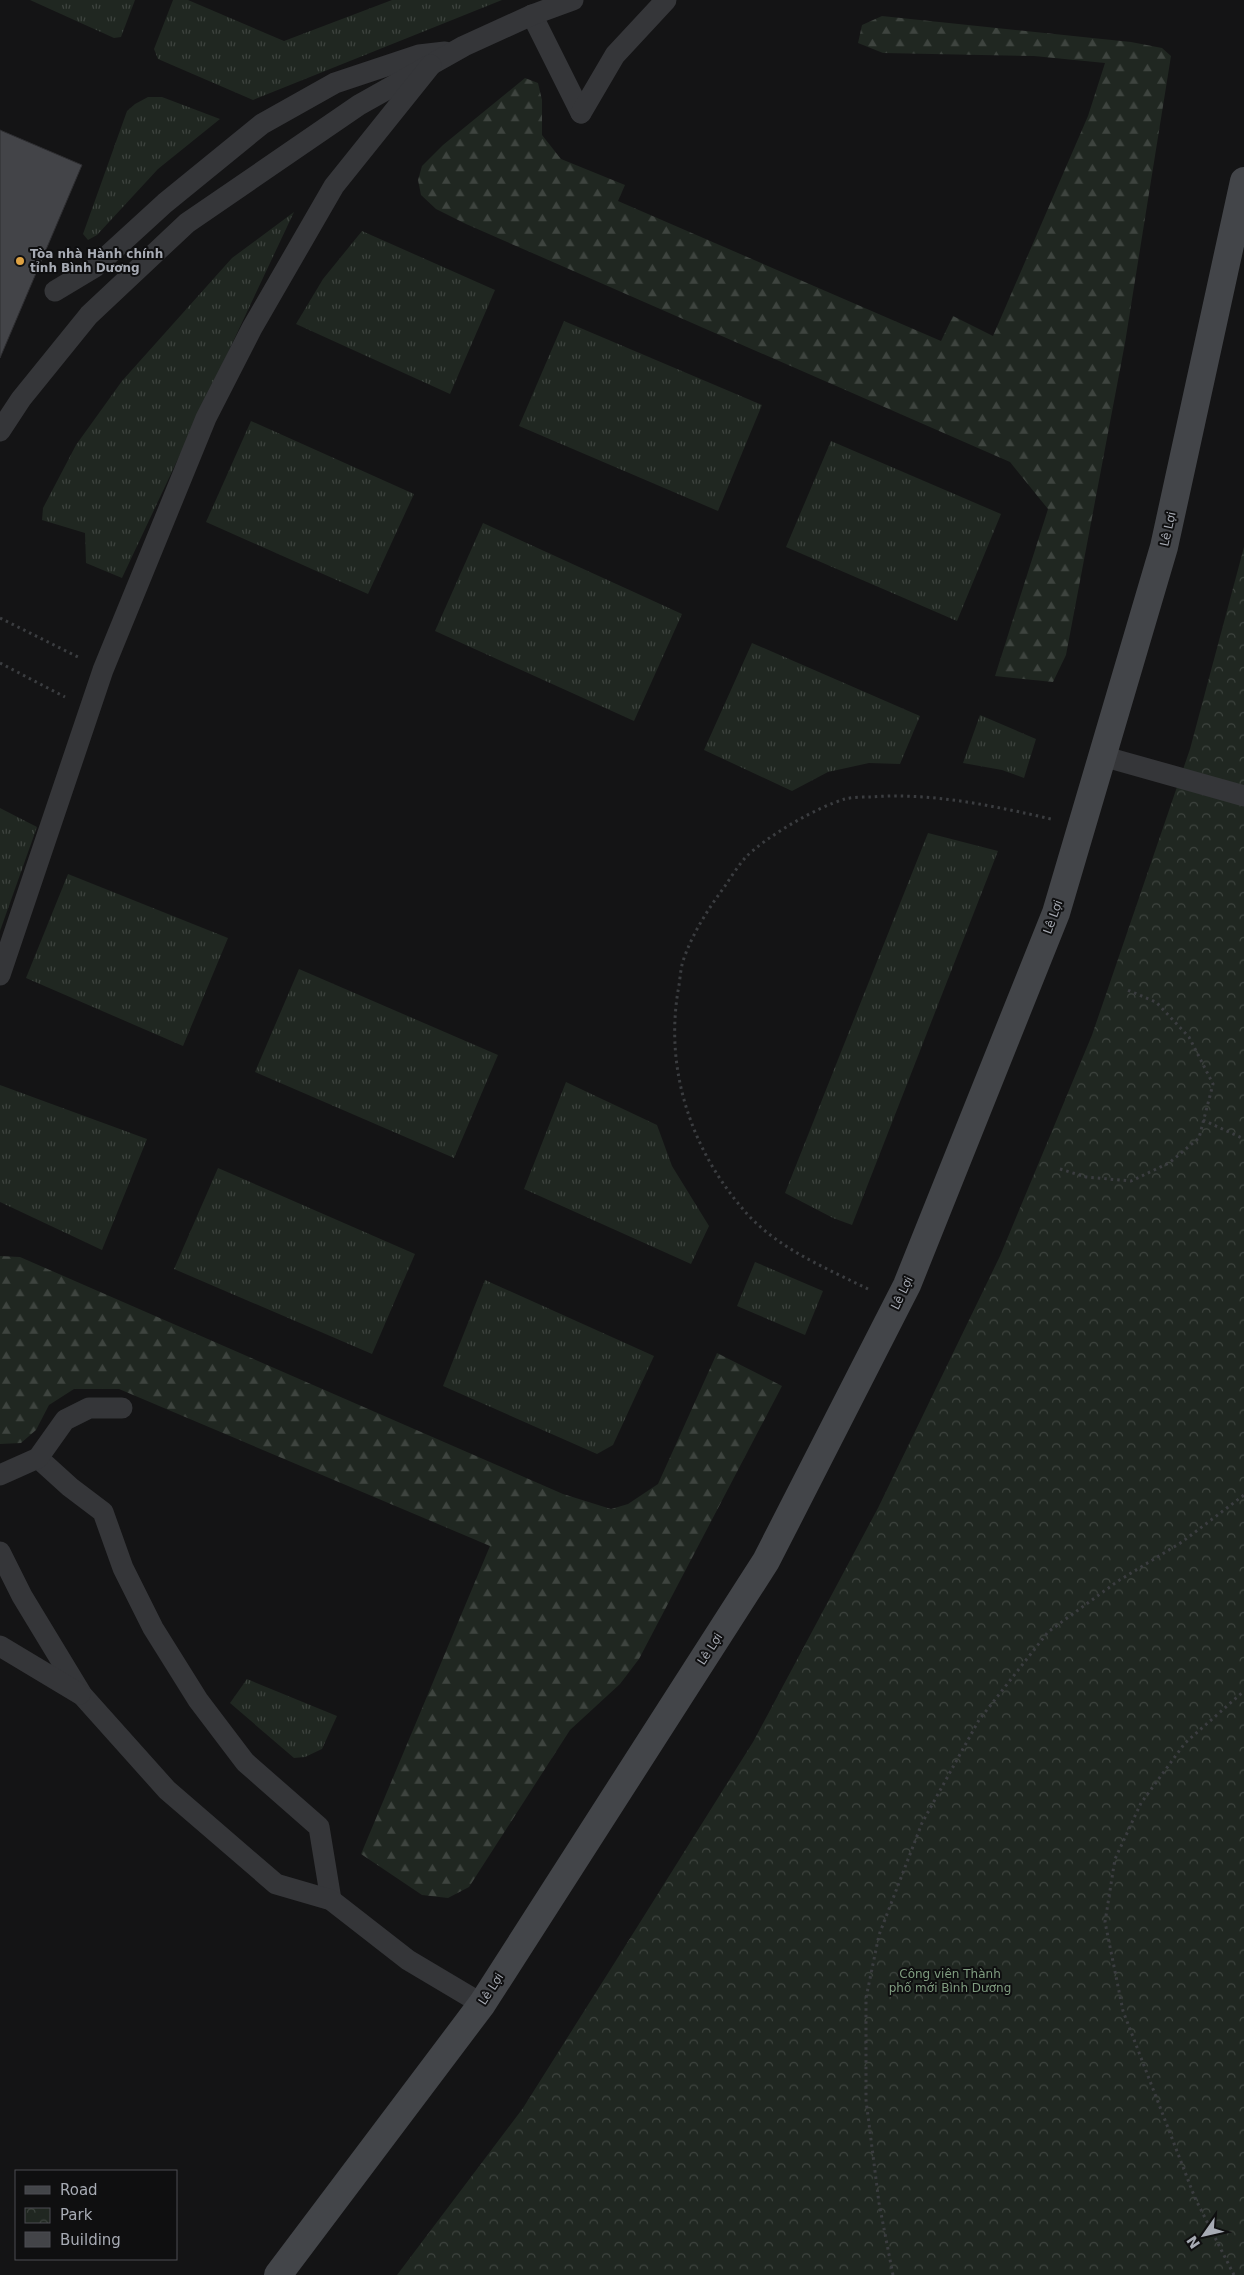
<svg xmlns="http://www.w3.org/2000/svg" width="1244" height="2275" font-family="'DejaVu Sans',sans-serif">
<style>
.grass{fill:url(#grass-tufts)}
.forest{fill:url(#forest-firs)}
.park{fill:url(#park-crowns)}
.building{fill:#434448;stroke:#2e2e31}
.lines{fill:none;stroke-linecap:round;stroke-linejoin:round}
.path{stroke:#3b3d40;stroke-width:3;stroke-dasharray:2.5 4;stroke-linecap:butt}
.lane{stroke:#353639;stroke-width:21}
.secondary{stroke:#434549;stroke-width:28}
.poi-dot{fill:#dea243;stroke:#0f0f10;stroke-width:2}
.labels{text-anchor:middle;stroke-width:4;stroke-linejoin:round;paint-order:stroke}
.poi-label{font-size:12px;font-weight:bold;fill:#a7abb4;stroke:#0f0f10;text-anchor:start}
.street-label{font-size:12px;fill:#a7abb4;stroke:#0f0f10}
.park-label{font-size:12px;fill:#809d80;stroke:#0f0f10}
</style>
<defs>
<pattern id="grass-tufts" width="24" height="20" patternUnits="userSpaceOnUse" patternTransform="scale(1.25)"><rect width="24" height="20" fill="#202721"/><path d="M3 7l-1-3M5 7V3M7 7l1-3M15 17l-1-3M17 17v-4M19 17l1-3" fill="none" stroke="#3e443f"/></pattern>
<pattern id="forest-firs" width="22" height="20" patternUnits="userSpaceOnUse" patternTransform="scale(1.25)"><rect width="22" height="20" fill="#202721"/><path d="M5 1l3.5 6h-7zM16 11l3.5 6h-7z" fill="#3e443f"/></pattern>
<pattern id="park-crowns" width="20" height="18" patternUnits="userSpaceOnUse" patternTransform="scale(1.25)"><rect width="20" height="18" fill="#202721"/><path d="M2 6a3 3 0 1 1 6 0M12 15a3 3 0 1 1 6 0" fill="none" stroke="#3e443f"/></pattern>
</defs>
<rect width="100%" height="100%" fill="#141415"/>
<g class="grass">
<polygon points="30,0 135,0 121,37 114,38"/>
<polygon points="173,0 188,0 284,41 392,0 502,0 253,100 158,59 154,49"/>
<polygon points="148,97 162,97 220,119 158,169 97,235 88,240 83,234 127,111 135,104"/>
<polygon points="294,212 122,578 86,563 85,533 42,520 43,508 76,445 122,381 232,258"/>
<polygon points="362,231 495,290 450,394 296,324 323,279"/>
<polygon points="564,321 762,405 718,511 519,426"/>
<polygon points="251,421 414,494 368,594 206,522"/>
<polygon points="831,441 1001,514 957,621 786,547"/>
<polygon points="483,523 682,614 634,721 435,631"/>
<polygon points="752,643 920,716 900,764 869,763 828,772 792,791 704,750"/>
<polygon points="980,715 1036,739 1024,778 1002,770 963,763"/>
<polygon points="0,808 37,827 0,931"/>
<polygon points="928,833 998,851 852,1225 833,1218 785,1193"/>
<polygon points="68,874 228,938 183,1046 26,978"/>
<polygon points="299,969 498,1055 454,1158 255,1072"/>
<polygon points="566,1082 657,1125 672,1166 709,1226 691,1264 524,1189"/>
<polygon points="0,1085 147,1139 102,1250 0,1202"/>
<polygon points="218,1168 415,1254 372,1354 174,1269"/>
<polygon points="755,1262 823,1291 805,1335 737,1306"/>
<polygon points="485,1280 654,1356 613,1445 597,1454 443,1386"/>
<polygon points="247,1679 337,1716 322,1749 305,1757 294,1758 230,1703"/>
</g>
<g class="forest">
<polygon points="882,16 1131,42 1162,48 1171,56 1125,343 1066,655 1053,682 995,676 1048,509 1010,462 466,224 436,209 421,195 418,180 422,166 443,145 525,78 538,83 542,100 542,135 561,159 625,185 618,201 941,341 953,316 993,336 1088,116 1105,63 1034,56 883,53 858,43 862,25"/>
<polygon points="0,1256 20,1257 563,1494 611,1509 628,1504 658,1484 717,1353 782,1386 639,1659 620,1684 570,1730 469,1887 448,1898 422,1895 361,1854 490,1546 119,1389 74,1389 49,1405 36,1430 21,1443 0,1444"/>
</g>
<polygon class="park" points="1244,547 1244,2275 397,2275 523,2108 639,1924 753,1742 878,1508 1000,1256 1092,1035 1190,749"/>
<polygon class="building" points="0,130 82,165 0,358"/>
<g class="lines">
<g class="path">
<polyline points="0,618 78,657"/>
<polyline points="0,663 65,697"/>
<polyline points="1203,1120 1244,1139"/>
<polyline points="1060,1169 1086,1177 1131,1181 1169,1163 1199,1138 1213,1084 1189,1037 1156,1002 1125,989"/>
<path d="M 868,1289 C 824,1267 774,1247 742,1208 C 691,1148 665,1070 678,991 C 680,982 680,971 683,961 C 692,934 708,909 725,886 C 731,877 738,866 745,858 C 765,837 817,807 845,799 C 853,797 863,797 871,797 C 929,792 995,806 1051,819"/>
<polyline points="893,2275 879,2203 866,2100 866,1998 879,1935 922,1823 979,1720 1048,1632 1118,1581 1182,1542 1244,1495"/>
<polyline points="1234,2275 1195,2198 1123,2011 1105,1922 1115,1859 1141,1803 1185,1743 1244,1691"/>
</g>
<g class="lane">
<polyline points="532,15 581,113"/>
<polyline points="581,113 615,55 666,0"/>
<polyline points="55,291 95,267 165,203 262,124 335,83 419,55 445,52"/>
<polyline points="0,431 21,399 89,315 187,223 359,105 464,46 532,15 573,0"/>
<polyline points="1102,756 1244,796"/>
<polyline points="0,975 103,670 206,418 252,328 334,186 431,65"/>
<polyline points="38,1458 70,1487 103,1512 123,1568 153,1628 198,1700 245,1762 319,1827 331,1900"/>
<polyline points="0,1475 38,1458 65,1420 89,1408 122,1408"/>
<polyline points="0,1552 22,1596 82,1695 167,1790 276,1884 331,1900 408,1960 482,2004"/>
<polyline points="0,1646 80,1694"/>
</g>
<polyline class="secondary" points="278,2275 482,2004 766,1561 907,1285 1056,913 1164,547 1244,181"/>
</g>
<circle class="poi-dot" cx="20" cy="261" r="5"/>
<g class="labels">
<g class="poi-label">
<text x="30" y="258">Tòa nhà Hành chính<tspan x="30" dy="14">tỉnh Bình Dương</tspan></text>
</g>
<g class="street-label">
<text transform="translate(1168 529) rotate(-77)" y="4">Lê Lợi</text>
<text transform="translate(1053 917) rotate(-70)" y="4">Lê Lợi</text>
<text transform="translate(902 1293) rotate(-64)" y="4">Lê Lợi</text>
<text transform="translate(710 1649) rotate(-57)" y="4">Lê Lợi</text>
<text transform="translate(491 1989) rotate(-57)" y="4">Lê Lợi</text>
</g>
<g class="park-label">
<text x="950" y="1978">Công viên Thành<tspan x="950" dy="14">phố mới Bình Dương</tspan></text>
</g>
</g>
<rect x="15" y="2170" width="162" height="90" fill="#0f0f10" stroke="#4c4d52"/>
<rect x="25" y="2186" width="25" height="8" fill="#434549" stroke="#4c4d52"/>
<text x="60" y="2195" font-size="15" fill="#a7abb4">Road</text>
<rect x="25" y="2208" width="25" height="15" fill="url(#park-crowns)" stroke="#4c4d52"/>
<text x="60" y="2220" font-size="15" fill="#a7abb4">Park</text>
<rect x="25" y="2232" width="25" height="15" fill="#434448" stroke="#4c4d52"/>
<text x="60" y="2245" font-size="15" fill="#a7abb4">Building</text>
<g transform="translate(1204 2235) rotate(236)" stroke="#0f0f10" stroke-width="4" paint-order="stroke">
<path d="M0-4L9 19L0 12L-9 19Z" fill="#a7abb4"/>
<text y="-8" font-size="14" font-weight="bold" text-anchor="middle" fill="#a7abb4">N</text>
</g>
</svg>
